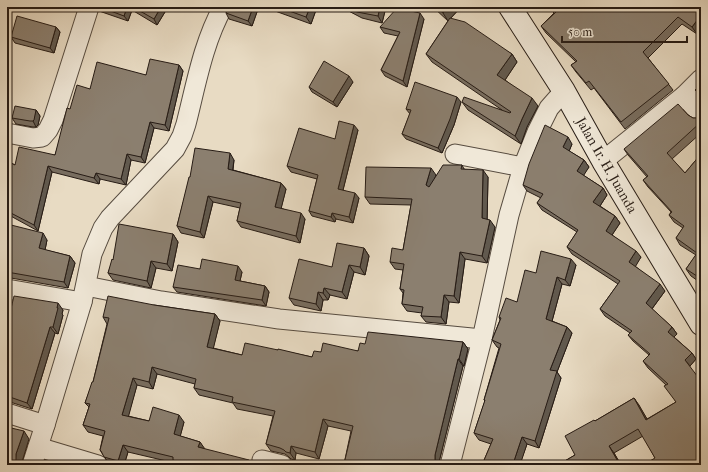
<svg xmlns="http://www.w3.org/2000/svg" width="708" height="472" font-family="'IM FELL French Canon',serif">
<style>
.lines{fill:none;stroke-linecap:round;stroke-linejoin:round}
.street-casing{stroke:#574c40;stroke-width:21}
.secondary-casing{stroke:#271c15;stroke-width:24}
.street{stroke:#f0e8d8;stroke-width:19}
.secondary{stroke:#f0e8d8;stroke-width:22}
.wall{fill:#786d5f;stroke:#271c15}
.shaded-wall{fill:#61594e;stroke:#271c15}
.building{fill:#8b7f6f;stroke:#271c15}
.labels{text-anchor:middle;stroke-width:3;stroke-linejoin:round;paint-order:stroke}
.street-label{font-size:14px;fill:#271c15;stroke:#f0e8d8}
</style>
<rect width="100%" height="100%" fill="#e8dbc3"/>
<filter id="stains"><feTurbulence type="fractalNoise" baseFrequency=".005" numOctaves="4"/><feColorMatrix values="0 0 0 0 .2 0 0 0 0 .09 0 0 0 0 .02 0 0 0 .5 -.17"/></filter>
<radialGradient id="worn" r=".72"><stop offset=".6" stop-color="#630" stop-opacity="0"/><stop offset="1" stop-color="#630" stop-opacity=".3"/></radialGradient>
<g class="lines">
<g class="street-casing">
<g id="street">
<polyline points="684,96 701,114"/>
<polyline points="7,133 33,138 42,137 48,130 53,120 89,7"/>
<polyline points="455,154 523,167"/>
<polyline points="603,161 684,96 701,79"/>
<polyline points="86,286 161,301 279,319 482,339"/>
<polyline points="7,289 82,302"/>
<polyline points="7,413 45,425"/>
<polyline points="38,447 98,465"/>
<polyline points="262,460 282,465"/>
<path d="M 32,465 L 45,425 L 82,302 L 92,254 L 103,228 L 110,218 L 175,149 L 182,136 L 186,124 C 196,85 203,43 223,7"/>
<polyline points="450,465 482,339 509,215 523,167 537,132 549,108 564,91"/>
</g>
</g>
<g class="secondary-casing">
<polyline id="secondary" points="510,7 564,91 603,161 701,324"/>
</g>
<use href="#street" class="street"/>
<use href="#secondary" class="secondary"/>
</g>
<g class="wall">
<polygon points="97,7 168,7 157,25 132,10 128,21 99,11"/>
<polygon points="229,7 257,7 258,9 252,26 229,19 226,13"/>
<polygon points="264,7 317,7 311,24"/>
<polygon points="341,7 386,7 382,23 362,18"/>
<polygon points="433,7 461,7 450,19 512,54 517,62 505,80 538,106 527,127 521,144 468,110 462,102 502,110 432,62 426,54 448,21"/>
<polygon points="548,7 701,7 697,34 682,24 648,58 673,90 625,129 594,88 591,90 576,72 571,65 576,62 546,33 541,26 554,13"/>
<polygon points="424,19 407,87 385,76 381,70 398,36 384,33 380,27"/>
<polygon points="56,27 60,32 54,53 15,43 11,37"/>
<polygon points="179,65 183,71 169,131 154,128 145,163 131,160 126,185 100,179 99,184 52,172 38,231 7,214 7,161 15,165 55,155 70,109 90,89 146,75"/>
<polygon points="353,82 337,107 312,92 309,87"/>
<polygon points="461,102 454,125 442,153 406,139 402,134 410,114 406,109"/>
<polygon points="36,110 40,116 38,125 36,127 33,127 16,124 12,118"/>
<polygon points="688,115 693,118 699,118 701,117 701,133 672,159 685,173 701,154 701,283 691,276 686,269 696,255 680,245 676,238 683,228 674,222 669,215 671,212 648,187 643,180 647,177 628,155 624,149"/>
<polygon points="358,130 343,190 359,198 353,223 336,219 335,222 312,216 309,211 317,179 291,172 287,166 335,139"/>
<polygon points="572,144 569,151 584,160 589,167 583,175 603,188 607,195 600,206 615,216 620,223 612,235 641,257 635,266 665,291 652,309 672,327 677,334 674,337 692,353 696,359 690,366 655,458 643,436 614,453 621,465 558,465 575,455 595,421 634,398 647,419 676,402 666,385 648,368 643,361 649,355 633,341 628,335 630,333 605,316 600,309 618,284 572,254 567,247 577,232 542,210 537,203 541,198 527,191 523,185"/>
<polygon points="234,160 233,170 281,183 286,189 281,208 305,219 300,243 241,227 237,221 240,208 213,202 204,238 181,233 177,226 190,177"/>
<polygon points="462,165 464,169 488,177 487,219 495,227 487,263 465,259 459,303 449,302 446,324 426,322 421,316 422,313 407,311 402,304 403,293 400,289 403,270 395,269 390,262 403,250 411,205 370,204 365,197 436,175 436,176"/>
<polygon points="7,224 47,240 45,250 70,256 75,263 68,288 11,278 7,273 7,266 8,261 7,260"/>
<polygon points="173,234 178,242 172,271 156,268 151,288 113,280 108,273 113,260"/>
<polygon points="364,248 369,256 365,275 354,272 347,299 330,295 328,300 323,300 321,311 294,305 289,298 332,267"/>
<polygon points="576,265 570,286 562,284 552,321 567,327 572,333 557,372 561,378 539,448 527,444 520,463 482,465 491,444 479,440 474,433 485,401 484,400 499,348 497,347 492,340 500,320 499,317 517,302 536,273"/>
<polygon points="200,269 242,272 240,281 265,286 269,292 266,306 177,292 173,287"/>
<polygon points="154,305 215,314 220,321 213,348 242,355 278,350 312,357 321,352 358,351 365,344 463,342 468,349 464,366 463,366 439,462 439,465 344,465 344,464 351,431 328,426 319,459 296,453 295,460 291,459 289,457 285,454 271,451 266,444 273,416 237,409 233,403 199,395 194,388 195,384 157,374 153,389 137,385 128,416 149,421 184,422 180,436 200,442 204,449 253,465 176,465 175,463 128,452 124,465 114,465 109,464 100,450 103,436 88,432 83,425 89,407 85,403 93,382 107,324 103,317"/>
<polygon points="63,310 62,314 63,315 58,334 55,333 32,409 10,402 7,402 7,321"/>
</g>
<g class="shaded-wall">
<polygon points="127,7 130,7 132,10 128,21 124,16"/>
<polygon points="161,7 168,7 157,25 154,19"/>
<polygon points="253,7 257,7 258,9 252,26 248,21"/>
<polygon points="310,7 317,7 311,24 306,17"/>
<polygon points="380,7 386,7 382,23 378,16"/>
<polygon points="448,7 461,7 448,21 443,13"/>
<polygon points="420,13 424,19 407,87 403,81"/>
<polygon points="701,15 701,28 697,34 692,27"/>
<polygon points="56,27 60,32 54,53 50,48"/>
<polygon points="512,54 517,62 503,83 497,75"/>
<polygon points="179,65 183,71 169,131 165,125"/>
<polygon points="349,76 353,82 337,107 333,102"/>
<polygon points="457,97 461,102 454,125 442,153 438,148"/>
<polygon points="532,98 538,106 527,127 521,144 515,136 522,119"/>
<polygon points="36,110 40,116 38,125 36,127 33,121"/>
<polygon points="150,122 154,128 145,163 141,157"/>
<polygon points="354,125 358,130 342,194 338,189"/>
<polygon points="568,137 572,144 568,154 563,147"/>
<polygon points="230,153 234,160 232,175 228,169"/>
<polygon points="127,154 131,160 126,185 121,179"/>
<polygon points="584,160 589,167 582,178 577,171"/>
<polygon points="48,166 52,172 38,231 34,225"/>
<polygon points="431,168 436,175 430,192 426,185"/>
<polygon points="483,170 488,177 487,225 482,218"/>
<polygon points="96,173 100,179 99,184 94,178"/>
<polygon points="281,183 286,189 280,213 275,207"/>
<polygon points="603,188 607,195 598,209 593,202"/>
<polygon points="355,193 359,198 353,223 349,217"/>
<polygon points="208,196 213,202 204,238 200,232"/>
<polygon points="301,213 305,219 300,243 296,236"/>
<polygon points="332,213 336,219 335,222 331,217"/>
<polygon points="615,216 620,223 610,238 606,231"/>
<polygon points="490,220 495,227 487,263 482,256"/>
<polygon points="43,233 47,240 44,255 39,248"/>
<polygon points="173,234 178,242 172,271 167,264"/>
<polygon points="364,248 369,256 365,275 360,267"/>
<polygon points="636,251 641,257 634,269 629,262"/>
<polygon points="460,252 465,259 459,303 454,296"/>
<polygon points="70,256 75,263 68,288 64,282"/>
<polygon points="571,259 576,265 570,286 565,280"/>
<polygon points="151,261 156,268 151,288 147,281"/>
<polygon points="349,265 354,272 347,299 342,292"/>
<polygon points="238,266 242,272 239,285 235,280"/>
<polygon points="557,277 562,284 551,325 546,319"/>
<polygon points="660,284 665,291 651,310 646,303"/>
<polygon points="265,286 269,292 266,306 262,300"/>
<polygon points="324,288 330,295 328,300 323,293"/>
<polygon points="318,292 323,300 321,311 316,304"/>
<polygon points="444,295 449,302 446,324 441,317"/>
<polygon points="58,303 63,310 62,314 63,315 58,334 53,327"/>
<polygon points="215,314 220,321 212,354 207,347"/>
<polygon points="50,327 55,333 32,409 27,403"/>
<polygon points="567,327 572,333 557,372 561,378 539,448 535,441 550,370"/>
<polygon points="672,327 677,334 673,338 668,332"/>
<polygon points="463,342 468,349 464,366 459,359"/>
<polygon points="692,353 696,359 690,366 685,360"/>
<polygon points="458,359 463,366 439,462 439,465 437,465 435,461 435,455"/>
<polygon points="152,367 157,374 153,389 149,382"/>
<polygon points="133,378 137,385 127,422 122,415"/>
<polygon points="634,398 639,405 651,426 646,420"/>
<polygon points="179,415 184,422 179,441 174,434"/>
<polygon points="323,419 328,426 319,459 315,452"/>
<polygon points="24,431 29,439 22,462 22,465 15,465 16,454"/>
<polygon points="522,437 527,444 520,465 514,461"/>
<polygon points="200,442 205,449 198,447"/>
<polygon points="123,445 128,452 124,465 121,465 118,461"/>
<polygon points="291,446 296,453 295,460 290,453"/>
<polygon points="609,446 614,453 621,465 620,465"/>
</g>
<g class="building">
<polygon points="100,7 127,7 124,16"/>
<polygon points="133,7 161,7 154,19"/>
<polygon points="229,7 253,7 248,21 226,13"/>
<polygon points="278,7 310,7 306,17"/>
<polygon points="348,7 380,7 378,16 357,12"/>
<polygon points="436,7 448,7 443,13"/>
<polygon points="551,7 701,7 701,15 692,27 678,17 643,52 669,84 621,122 589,81 586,83 571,65 577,61 541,26 556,12"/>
<polygon points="397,8 420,13 403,81 381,70 400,32 380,27"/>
<polygon points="17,16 56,27 50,48 11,37"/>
<polygon points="450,18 465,22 512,54 497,75 532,98 522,119 515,136 462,102 464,97 510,113 511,112 426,54"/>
<polygon points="150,59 179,65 165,125 150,122 141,157 127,154 121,179 96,173 94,178 48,166 34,225 7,211 7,161 15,165 19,147 55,155 67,108 70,109 77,85 90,89 97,62 146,75"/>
<polygon points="324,61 349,76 333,102 309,87"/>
<polygon points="415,82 457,97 450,119 438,148 402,134 411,110 406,109"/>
<polygon points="701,84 701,96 695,90"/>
<polygon points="678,104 688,115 693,118 699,118 701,117 701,122 667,153 685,173 701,154 701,277 700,278 686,269 697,253 676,238 684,226 669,215 672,212 643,180 648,176 624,149"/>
<polygon points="15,106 36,110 34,120 33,121 30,121 12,118"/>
<polygon points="339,121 354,125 338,189 355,193 349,217 332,213 331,217 309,211 318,175 287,166 299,128 335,139"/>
<polygon points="545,125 568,137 563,147 584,160 577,171 603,188 593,202 615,216 606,231 636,251 629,262 660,284 646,303 672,327 668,332 692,353 685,360 701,381 701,465 643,465 655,458 638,429 609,446 620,465 558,465 575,455 565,436 594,420 595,421 634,398 646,420 676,402 664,386 668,384 643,361 650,354 628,335 632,331 600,309 620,281 567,247 578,230 537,203 543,194 523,185 529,164"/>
<polygon points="195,148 230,153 228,169 281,183 275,207 301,213 296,236 237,221 241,203 208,196 200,232 177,226 189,177 190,177"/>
<polygon points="443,165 462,165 461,169 483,170 482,218 490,220 482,256 460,252 454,296 444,295 441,317 421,316 423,307 402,304 404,290 400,289 404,264 390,262 392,248 403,250 412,199 365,197 366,167 431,168 426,185 429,187"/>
<polygon points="7,224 43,233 39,248 70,256 64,282 7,272 7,266 9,255 7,255"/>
<polygon points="119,224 173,234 167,264 151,261 147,281 108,273 112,259 113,260"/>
<polygon points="337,243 364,248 360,267 349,265 342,292 324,288 323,293 318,292 316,304 289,298 299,259 332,267"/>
<polygon points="541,251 571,259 565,280 557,277 546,319 567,327 550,370 557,371 535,441 522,437 514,461 525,465 482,465 493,439 474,433 485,400 484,400 501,344 492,340 501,318 499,317 506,298 517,302 525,270 536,273"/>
<polygon points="202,259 238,266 235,280 265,286 262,300 173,287 178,265 200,269"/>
<polygon points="14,296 58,303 57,308 58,308 53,327 50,327 27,403 7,396 7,321 8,321"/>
<polygon points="108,296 154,305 215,314 207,347 242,355 245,343 278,350 278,349 312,357 314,351 321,352 323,343 358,351 360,343 365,344 368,332 463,342 459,359 458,359 435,455 435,461 437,465 347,465 344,464 353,426 323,419 315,452 291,446 290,453 286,452 284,450 280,448 266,444 275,411 232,402 233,397 194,388 196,379 152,367 149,382 133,378 122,415 149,421 153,407 179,415 174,434 200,442 198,447 249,460 251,462 250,465 190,465 173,460 173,457 123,445 118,461 104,457 101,451 100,450 105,431 83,425 90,404 85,403 92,382 93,382 109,318 103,317"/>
<polygon points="7,427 24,431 16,454 16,461 15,465 7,465"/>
<polygon points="48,461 64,465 47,465"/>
</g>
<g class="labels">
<g class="street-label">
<text transform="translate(607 165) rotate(60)" y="5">Jalan Ir. H. Juanda</text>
</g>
</g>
<rect width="708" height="472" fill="none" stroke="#e8dbc3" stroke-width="24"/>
<rect x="8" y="8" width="692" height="456" fill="none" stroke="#271c15" stroke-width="2"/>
<rect x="12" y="12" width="684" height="448" fill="none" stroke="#271c15"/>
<path d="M562 36v6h125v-6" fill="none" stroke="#271c15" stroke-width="2"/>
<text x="568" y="36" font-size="12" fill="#271c15" stroke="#f0e8d8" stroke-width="3" paint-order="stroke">50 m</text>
<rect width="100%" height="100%" filter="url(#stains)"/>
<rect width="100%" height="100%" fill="url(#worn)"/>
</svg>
